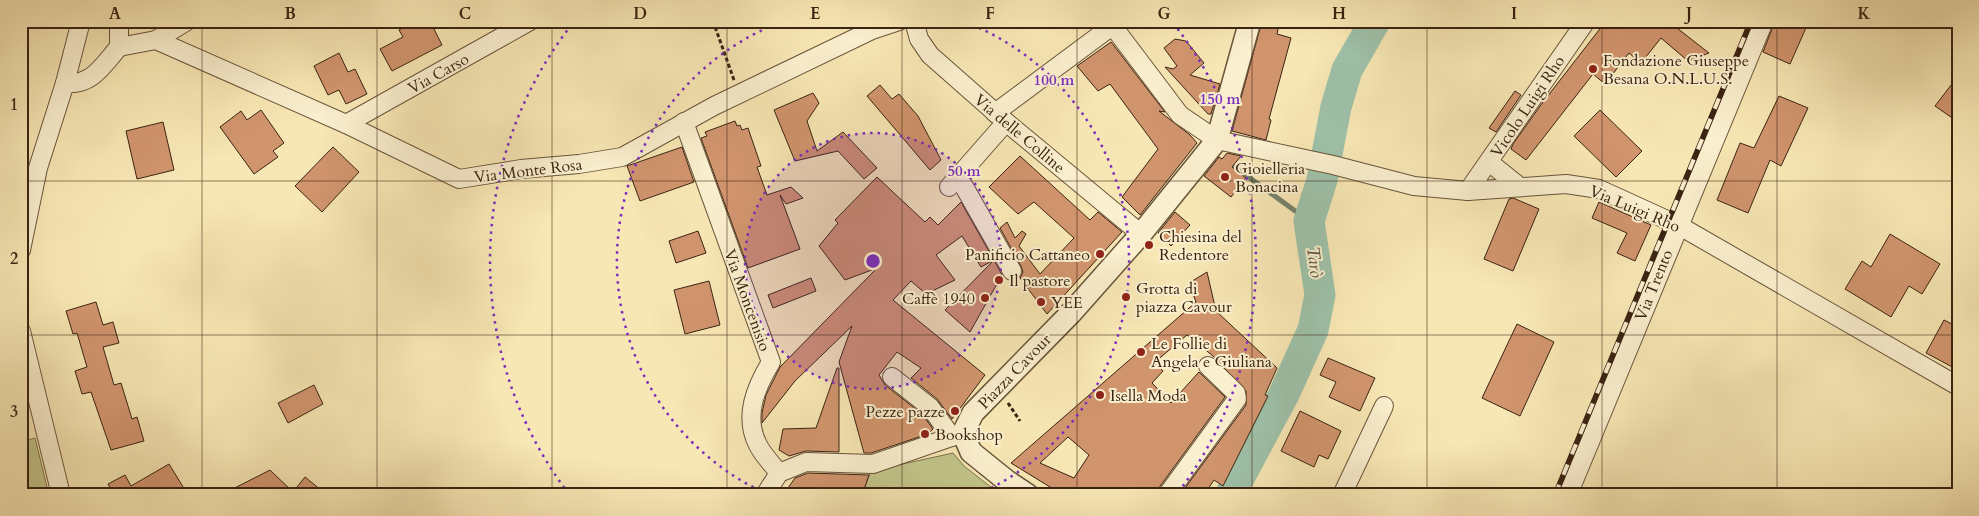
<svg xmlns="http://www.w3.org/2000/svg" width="1979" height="516" font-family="Cardo,serif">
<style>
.green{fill:#c2c489;stroke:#7e744e}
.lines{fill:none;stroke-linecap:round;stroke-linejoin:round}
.stream{stroke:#76826d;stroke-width:5}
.river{stroke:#9ec1a9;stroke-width:31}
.building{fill:#d1956e;stroke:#3a2312;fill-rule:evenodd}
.minor-casing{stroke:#69543a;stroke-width:20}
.tertiary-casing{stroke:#69543a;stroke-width:24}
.path{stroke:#3a2312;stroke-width:3;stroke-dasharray:4 2.5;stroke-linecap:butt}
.minor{stroke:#faefce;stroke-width:18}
.tertiary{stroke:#faefce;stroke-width:21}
.rail-casing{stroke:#3a2312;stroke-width:5.5}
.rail{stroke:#faefce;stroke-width:4;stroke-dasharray:11;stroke-linecap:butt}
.grid{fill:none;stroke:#3a2312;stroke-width:1;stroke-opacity:0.55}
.ring{fill:none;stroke:#7b2cbf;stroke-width:2.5;stroke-dasharray:2.5 5}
.poi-dot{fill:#8f2418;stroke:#faefce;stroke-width:2}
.labels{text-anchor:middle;stroke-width:4;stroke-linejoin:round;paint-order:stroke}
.poi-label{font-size:16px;fill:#3a2312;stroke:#faefce;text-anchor:start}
.street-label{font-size:16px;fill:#3a2312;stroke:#faefce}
.water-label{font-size:18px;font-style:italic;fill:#58523f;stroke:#faefce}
.centre{fill:#7b2cbf;stroke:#faefce;stroke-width:2.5}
.ring-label{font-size:15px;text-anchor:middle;font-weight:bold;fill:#7b2cbf;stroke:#faefce;stroke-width:4;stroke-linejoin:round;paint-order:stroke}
.neatline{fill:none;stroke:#3a2312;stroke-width:2}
.grid-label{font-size:16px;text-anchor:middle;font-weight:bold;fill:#3a2312}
</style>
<rect width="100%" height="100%" fill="#f7e7b4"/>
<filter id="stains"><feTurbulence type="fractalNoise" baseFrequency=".004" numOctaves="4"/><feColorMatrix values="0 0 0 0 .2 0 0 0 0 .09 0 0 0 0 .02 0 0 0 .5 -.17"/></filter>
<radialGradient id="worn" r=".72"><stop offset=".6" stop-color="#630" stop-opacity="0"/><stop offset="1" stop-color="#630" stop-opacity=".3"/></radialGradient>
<g class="green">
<polygon points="35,438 49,495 21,495 21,442"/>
<polygon points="953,453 964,466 1001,495 862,495 871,471"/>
</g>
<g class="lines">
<polyline class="stream" points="1228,162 1309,221"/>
<polyline class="river" points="1230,495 1284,394 1313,330 1320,295 1309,221 1322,180 1336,107 1347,70 1375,21"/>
</g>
<g class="building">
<polygon points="415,21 430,21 442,45 392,71 380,49 403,37 399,30"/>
<polygon points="1262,21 1280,21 1277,34 1291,38 1269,119 1271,120 1266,140 1232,131"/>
<polygon points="1606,21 1668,21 1709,53 1688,61 1661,38 1641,63 1629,53 1605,84 1593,74 1526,160 1511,149 1513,144 1543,102"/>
<polygon points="1775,21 1809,21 1790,64 1763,52"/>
<polygon points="1175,39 1186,41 1204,63 1190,75 1220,84 1211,114 1208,114 1165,67 1173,69 1177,66 1164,48"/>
<polygon points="1111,42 1165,112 1159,111 1190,135 1197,143 1140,215 1122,197 1158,149 1110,84 1098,91 1077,66"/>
<polygon points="339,53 348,72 355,69 367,94 346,104 339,90 328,95 314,66"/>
<polygon points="1958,76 1958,122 1935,106"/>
<polygon points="880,85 892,99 899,94 918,116 941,160 930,170 867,96"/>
<polygon points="1515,91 1521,95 1496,132 1489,128"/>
<polygon points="813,93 819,103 807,121 817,151 843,132 877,168 864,179 838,151 795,161 774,110"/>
<polygon points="1779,96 1808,108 1781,166 1770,160 1748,213 1717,200 1740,143 1754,148"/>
<polygon points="261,110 284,143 273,151 278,157 254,174 220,127 241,111 247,120"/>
<polygon points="1600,110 1642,151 1616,177 1574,136"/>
<polygon points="735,121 737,126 740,125 742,130 748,128 761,166 757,167 767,195 791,187 803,198 786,204 780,195 800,249 748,268 701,138 707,136 705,132"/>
<polygon points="163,122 174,170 137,179 126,131"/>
<polygon points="333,147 359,172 322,212 295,186"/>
<polygon points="682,147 694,182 640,201 627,166"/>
<polygon points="1227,153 1241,156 1232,167 1246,178 1231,197 1204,176 1219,157 1222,159"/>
<polygon points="1020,156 1090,220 1098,212 1122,232 1047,314 1020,278 1023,272 1021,266 1000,228 1007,222 1015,238 1022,231 1026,234 1019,246 1040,274 1074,238 1034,202 1018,214 989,187"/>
<polygon points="877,177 925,222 930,217 938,225 961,202 994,260 981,267 962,236 936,255 955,280 926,294 911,281 893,300 985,375 952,419 937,399 911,378 921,368 897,352 879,375 885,385 922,414 933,429 928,434 871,453 864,453 839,362 852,326 795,381 762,423 762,413 766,395 780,367 877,268 845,280 819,246 838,223 835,220"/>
<polygon points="1513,198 1539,209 1513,271 1484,259 1509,199"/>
<polygon points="1599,202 1651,225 1635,261 1617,253 1627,233 1592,218"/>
<polygon points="1175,212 1190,225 1171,246 1158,233"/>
<polygon points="698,231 706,253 676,263 669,241"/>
<polygon points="1890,234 1940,264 1922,294 1909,286 1891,317 1845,289 1862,261 1871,267"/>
<polygon points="994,260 1002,275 970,332 945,310"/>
<path d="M 1207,272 L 1216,311 L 1277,368 L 1265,395 L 1268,396 L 1223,486 L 1214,480 L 1204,495 L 1180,495 L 1246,405 L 1246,391 L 1213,356 L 1187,335 L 1155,362 L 1163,371 L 1152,383 L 1171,403 L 1199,372 L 1225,397 L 1158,489 L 1157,495 L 1063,495 L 1011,463 L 1196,302 L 1189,283 ZM 1068,437 L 1089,455 L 1074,478 L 1040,463 Z"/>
<polygon points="811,278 816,291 773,308 768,295"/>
<polygon points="709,281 720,325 685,334 674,290"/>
<polygon points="96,302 103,325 113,322 119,343 103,347 114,385 121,383 132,419 137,417 144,441 111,450 91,392 82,394 75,371 87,367 77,333 73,334 66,311"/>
<polygon points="1944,320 1958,327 1958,370 1926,353"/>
<polygon points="1517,324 1554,342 1520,416 1482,398"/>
<polygon points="1328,358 1375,378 1360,411 1329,397 1336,382 1320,375"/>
<polygon points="837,368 839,368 839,452 806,451 789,456 779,450 783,429 816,428"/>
<polygon points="314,385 323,404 288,423 278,403"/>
<polygon points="1300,411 1341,431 1328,459 1319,455 1314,467 1281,451"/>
<polygon points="169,464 188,495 114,495 108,484 125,475 131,486"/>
<polygon points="270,470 293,492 305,477 327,495 221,495"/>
<polygon points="808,473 869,475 862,495 783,495 795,478"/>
</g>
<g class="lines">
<g class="minor-casing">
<g id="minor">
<polyline points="914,21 919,39 930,55 1006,122 1141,234"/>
<polyline points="1109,21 1180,115 1217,140 1333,165 1414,186 1468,191 1566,184 1599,189 1678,225 1958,386"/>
<polyline points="156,40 346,124 459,179 521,169 579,164 622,157 714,106 872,30 899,21"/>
<polyline points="119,47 156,40 187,21"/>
<path d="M 65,83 C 92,86 103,65 119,47 L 119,21"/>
<polyline points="995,113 1112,26"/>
<path d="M 684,122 L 771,362 C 756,387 743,416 758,445 C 763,455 772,464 779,473"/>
<polyline points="346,124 530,21"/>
<polyline points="1489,162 1520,187"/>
<polyline points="958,176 1012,271"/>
<polyline points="949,187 1006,122"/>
<polyline points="1468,191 1586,21"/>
<polyline points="21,250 38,168 65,83 81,21"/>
<polyline points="21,331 61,495"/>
<polyline points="892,377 930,407 952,437"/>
<polyline points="765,495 779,473 806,462 873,464 963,433"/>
<polyline points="1167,495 1237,399 1236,393 1208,366"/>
<polyline points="1342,495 1384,406"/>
<polyline points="1568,495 1764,21"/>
</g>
</g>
<g class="tertiary-casing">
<polyline id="tertiary" points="1028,495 1007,481 971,452 963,433 973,413 1071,313 1141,234 1217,140 1250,21"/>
</g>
<g class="path">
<polyline points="713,21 734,80"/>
<polyline points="1008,403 1020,421"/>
</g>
<use href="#minor" class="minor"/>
<use href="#tertiary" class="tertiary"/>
<g class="rail-casing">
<polyline id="rail" points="1555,495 1751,21"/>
</g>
<use href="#rail" class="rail"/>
</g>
<path class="grid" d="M 202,21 L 202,495M 377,21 L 377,495M 552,21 L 552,495M 727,21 L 727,495M 902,21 L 902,495M 1077,21 L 1077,495M 1252,21 L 1252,495M 1427,21 L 1427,495M 1602,21 L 1602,495M 1777,21 L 1777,495M 21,181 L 1958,181M 21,335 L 1958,335"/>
<circle cx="873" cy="261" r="128" fill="#7b2cbf" fill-opacity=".12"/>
<g class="ring">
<circle cx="873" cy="261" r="128"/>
<path d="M767 494A256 256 0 0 1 781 22M965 22A256 256 0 0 1 979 494"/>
<path d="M569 494A383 383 0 0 1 573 23M1173 23A383 383 0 0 1 1177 494"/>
</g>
<g class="poi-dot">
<circle cx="1593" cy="69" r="5"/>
<circle cx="1225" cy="177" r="5"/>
<circle cx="1149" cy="245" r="5"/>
<circle cx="1100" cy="254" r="5"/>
<circle cx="999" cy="280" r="5"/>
<circle cx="1126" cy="297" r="5"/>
<circle cx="985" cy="298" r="5"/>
<circle cx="1041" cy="302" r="5"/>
<circle cx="1141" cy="352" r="5"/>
<circle cx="1100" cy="395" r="5"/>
<circle cx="955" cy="411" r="5"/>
<circle cx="925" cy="434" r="5"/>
</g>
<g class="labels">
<g class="poi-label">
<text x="1603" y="66">Fondazione Giuseppe<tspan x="1603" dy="18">Besana O.N.L.U.S.</tspan></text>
<text x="1235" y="174">Gioielleria<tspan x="1235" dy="18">Bonacina</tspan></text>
<text x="1159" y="242">Chiesina del<tspan x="1159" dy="18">Redentore</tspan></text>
<text x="1090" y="260" text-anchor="end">Panificio Cattaneo</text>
<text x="1009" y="286">Il pastore</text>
<text x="1136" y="294">Grotta di<tspan x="1136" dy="18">piazza Cavour</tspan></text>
<text x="975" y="304" text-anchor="end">Caffè 1940</text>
<text x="1051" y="308">YEE</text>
<text x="1151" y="349">Le Follie di<tspan x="1151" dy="18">Angela e Giuliana</tspan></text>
<text x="1110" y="401">Isella Moda</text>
<text x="945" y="417" text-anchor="end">Pezze pazze</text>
<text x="935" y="440">Bookshop</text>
</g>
<g class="street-label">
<text transform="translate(438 73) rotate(-29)" y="6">Via Carso</text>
<text transform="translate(1527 106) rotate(-56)" y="6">Vicolo Luigi Rho</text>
<text transform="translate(1020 133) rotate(40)" y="6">Via delle Colline</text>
<text transform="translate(528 170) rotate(-7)" y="6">Via Monte Rosa</text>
<text transform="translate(1635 208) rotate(23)" y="6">Via Luigi Rho</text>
<text transform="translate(1653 285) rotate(-68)" y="6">Via Trento</text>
<text transform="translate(748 300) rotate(70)" y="6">Via Moncenisio</text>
<text transform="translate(1014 371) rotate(-46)" y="6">Piazza Cavour</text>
</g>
<g class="water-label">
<text transform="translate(1315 262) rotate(82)" y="6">Tarò</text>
</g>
</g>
<circle cx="873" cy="261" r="8" class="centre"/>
<g class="ring-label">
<text x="1054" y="85">100 m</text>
<text x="1220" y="104">150 m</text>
<text x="964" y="176">50 m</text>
</g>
<rect width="1979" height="516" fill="none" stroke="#f7e7b4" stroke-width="55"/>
<rect x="28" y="28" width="1924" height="460" class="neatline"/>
<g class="grid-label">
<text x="115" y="19">A</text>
<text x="290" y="19">B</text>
<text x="465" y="19">C</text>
<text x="640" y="19">D</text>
<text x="815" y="19">E</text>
<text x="990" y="19">F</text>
<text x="1164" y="19">G</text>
<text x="1339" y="19">H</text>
<text x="1514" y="19">I</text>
<text x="1689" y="19">J</text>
<text x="1864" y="19">K</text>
<text x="14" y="110">1</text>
<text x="14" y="264">2</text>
<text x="14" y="417">3</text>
</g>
<rect width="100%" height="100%" filter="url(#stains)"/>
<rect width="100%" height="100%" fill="url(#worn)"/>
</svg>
